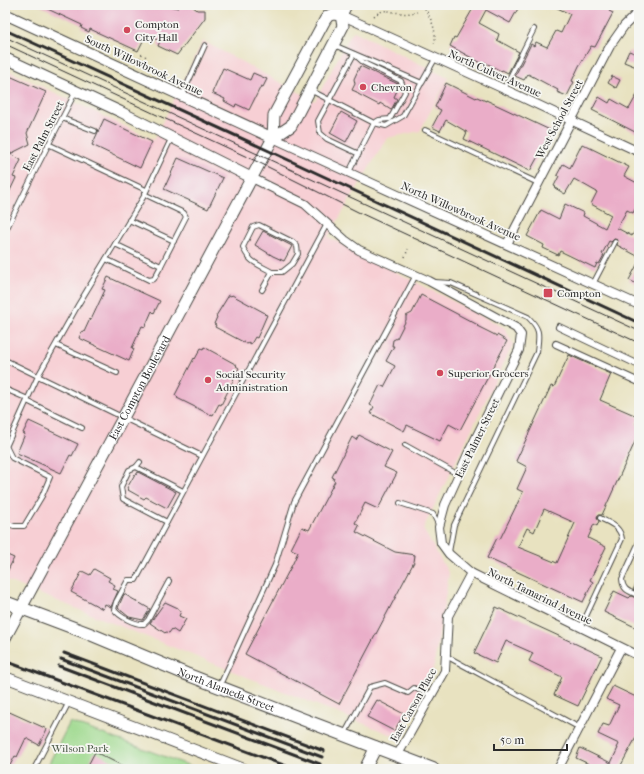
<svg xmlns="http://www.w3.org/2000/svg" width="644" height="774" font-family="'IM FELL French Canon',serif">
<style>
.built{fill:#f7cfd4}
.green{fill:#9ed98d;stroke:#64825c}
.building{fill:#eaadc8;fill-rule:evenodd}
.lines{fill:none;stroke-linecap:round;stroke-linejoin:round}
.service-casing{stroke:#474641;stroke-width:6}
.pedestrian-casing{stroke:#474641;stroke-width:8}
.minor-casing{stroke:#474641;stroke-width:10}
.tertiary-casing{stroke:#474641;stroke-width:12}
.secondary-casing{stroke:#474641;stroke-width:13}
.primary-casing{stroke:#474641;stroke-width:14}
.path{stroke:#474641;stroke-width:1.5;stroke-dasharray:1 3;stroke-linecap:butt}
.service{stroke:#fff;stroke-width:4}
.pedestrian{stroke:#fff;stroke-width:6}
.minor{stroke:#fff;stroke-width:8}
.tertiary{stroke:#fff;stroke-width:10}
.secondary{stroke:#fff;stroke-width:11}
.primary{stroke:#fff;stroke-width:12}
.tram{stroke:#2b2b2b;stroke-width:1}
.rail{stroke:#2b2b2b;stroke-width:3}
.poi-dot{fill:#d1495b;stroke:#f6f6f2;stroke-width:1.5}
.labels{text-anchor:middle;stroke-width:3.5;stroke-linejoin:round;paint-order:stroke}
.poi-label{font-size:11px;fill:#2b2b2b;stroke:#f6f6f2;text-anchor:start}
.street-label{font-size:11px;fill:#2b2b2b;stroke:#f6f6f2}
.park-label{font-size:11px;fill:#485644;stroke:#f6f6f2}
</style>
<rect width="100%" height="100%" fill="#f6f6f2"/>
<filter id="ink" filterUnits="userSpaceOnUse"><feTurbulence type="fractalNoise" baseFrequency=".025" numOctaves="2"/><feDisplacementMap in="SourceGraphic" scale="8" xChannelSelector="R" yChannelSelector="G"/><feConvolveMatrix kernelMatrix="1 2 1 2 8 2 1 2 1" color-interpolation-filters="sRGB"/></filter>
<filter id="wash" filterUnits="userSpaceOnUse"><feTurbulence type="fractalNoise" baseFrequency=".012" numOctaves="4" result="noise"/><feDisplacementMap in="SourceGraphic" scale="16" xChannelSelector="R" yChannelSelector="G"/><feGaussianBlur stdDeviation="0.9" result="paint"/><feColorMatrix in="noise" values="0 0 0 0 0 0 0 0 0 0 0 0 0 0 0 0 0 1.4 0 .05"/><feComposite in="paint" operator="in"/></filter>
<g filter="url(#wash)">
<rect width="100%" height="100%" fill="#e8e2c0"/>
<polygon class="built" points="354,31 448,78 420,131 387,138 328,237 505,328 513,344 423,529 449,574 433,671 397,737 5,580 5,69 154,140 203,41 315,101 351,34"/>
<polygon class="green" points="70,722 199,769 46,769"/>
<g id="blocks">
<g class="building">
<polygon points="39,5 164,5 178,8 180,5 191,5 197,10 205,10 205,18 177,55 158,46 160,41 146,35 138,51 90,29 89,32 81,28 82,25"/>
<polygon points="475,5 520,5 510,23 486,10 479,23 499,34 497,40 519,52 508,73 502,70 501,71 484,62 483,64 450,46 454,37 456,38"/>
<polygon points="551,5 602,5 610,9 609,11 613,13 595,47 591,46 579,66 572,81 574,82 567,96 557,92 558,90 528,74 524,80 515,76 531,44 534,46 536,42 547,47 556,31 561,33 570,14"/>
<polygon points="629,51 639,55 639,68 624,62"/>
<polygon points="360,66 398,84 399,86 394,97 397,99 391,110 380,103 379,105 358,94 357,92 352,90 355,84 354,79"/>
<polygon points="223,68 250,80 253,73 267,79 263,87 261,86 249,110 236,104 235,107 224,101 225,99 212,93"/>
<polygon points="5,74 46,92 27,133 30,144 10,154 21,160 13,177 16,178 5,201"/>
<polygon points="612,76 620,80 616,88 608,83"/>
<polygon points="446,83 476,98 477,97 486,101 486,100 552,131 530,171 464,139 467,132 446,120 440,131 432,127 441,110 435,107"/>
<polygon points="639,91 639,134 592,110 599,97 609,103 611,99 629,109"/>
<polygon points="341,112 357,121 346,142 330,133"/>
<polygon points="104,119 152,142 140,168 92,145"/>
<polygon points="582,144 629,167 624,176 639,184 639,210 635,209 633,213 627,210 617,228 632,236 639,224 639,257 617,245 618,240 614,239 611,242 609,241 602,254 604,255 599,264 597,263 595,268 560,251 558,255 543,248 544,245 527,236 541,210 559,219 565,204 584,213 583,216 605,228 611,215 591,204 597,192 574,179 565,194 555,188 556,187 554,186 559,176 557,175 563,164 570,168"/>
<polygon points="178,158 223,178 208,209 164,189"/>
<polygon points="263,231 292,246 284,261 273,256 255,245"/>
<polygon points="639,261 639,285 629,280"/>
<polygon points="108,277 160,301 154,313 152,311 145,327 142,326 132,348 134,349 129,361 79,338 82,331 84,332 90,319 91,320 105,290 102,289"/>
<polygon points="229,295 231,296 232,295 265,313 264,314 267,315 257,338 255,337 251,344 248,342 247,344 215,327 216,325 214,324 217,317 216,316"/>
<polygon points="421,295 478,325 477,326 497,336 497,335 507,341 460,430 449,424 440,441 407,425 404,431 370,413 374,407 370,405 380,385 384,387 395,366 386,361 394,346 392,346 393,340 397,338 406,320 406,316 412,313"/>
<polygon points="204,347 237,365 236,366 239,368 233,379 234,379 221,405 219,404 213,415 211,414 211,415 177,398 178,397 175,395 194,358 195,359 201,348 203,349"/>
<path d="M 569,355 L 611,374 L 600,400 L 639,417 L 636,424 L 639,425 L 639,433 L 602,515 L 598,515 L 597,517 L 599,521 L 597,526 L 594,524 L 588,538 L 606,547 L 590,580 L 593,582 L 583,602 L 487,558 L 497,538 L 500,539 L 523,492 L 517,489 L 527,467 L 516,461 L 551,386 L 554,387 ZM 544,509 L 575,523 L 557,563 L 518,547 L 527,528 L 534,532 Z"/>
<polygon points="29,421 78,444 72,456 70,455 61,473 17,453 25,434 23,433"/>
<polygon points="359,435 392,452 384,467 397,473 378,509 365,503 355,523 359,526 356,532 395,552 415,555 414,562 339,704 245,654 293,563 298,552 291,549 302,527 309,530 335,481 333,480 334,478 332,477 352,437 356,440"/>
<polygon points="138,472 176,492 167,508 146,497 144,499 128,490 129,489 127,488 135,474 136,475"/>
<polygon points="5,554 14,558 5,576"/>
<polygon points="94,569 110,578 108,581 115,585 113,589 118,591 111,607 105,604 103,609 71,592 82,571 90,575"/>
<polygon points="639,578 639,592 633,590"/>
<polygon points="614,591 629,598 631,596 639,599 639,629 604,612"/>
<polygon points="124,594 150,609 143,620 129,617 118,608"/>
<polygon points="165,602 178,608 178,609 181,611 179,616 186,619 178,633 172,629 169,633 166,632 165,633 150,623"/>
<polygon points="496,607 602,656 578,706 554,695 562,677 529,661 533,653 506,641 496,663 474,653"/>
<polygon points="613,686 636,697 635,699 639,701 639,732 620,767 624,769 587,769 589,764 576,758 580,748 611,763 618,748 617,748 619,744 598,734 603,724 609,726 619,705 606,699"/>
<polygon points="377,700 404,714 394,731 367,717"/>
<polygon points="5,710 47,729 39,745 26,738 17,757 15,756 8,769 5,769"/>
<polygon points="95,752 129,769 86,769"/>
</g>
</g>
</g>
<g filter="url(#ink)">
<use href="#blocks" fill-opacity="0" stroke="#474641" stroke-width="1"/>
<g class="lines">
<g class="service-casing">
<g id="service">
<polyline points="334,45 422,83"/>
<polyline points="504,89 534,29"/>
<polyline points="310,90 374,123 386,126 403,116 435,59"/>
<polyline points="182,96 205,45"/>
<polyline points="62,118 95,131"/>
<polyline points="425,130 538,183"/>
<polyline points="48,144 146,190"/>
<polyline points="349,172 374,123 379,120 390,119 405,92 401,81 364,63 354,54 318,121 320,133 327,139 359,154"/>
<polyline points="129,220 174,241"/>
<polyline points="5,232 39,163 76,91"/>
<polyline points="115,244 161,266 186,217 184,213 144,194"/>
<polyline points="106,259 149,280 154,279 161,266"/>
<path d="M 434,282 L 451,283 L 528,317 C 541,330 539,334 537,352 L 454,525 L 449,552"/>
<polyline points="593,284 615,242"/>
<path d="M 262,290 L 272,272 L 282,272 L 292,264 L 298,254 L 297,246 L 293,242 L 259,225 L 253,227 L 243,247 C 249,263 258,264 272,272"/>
<polyline points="56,345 117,373"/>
<polyline points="5,360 202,456"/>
<polyline points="5,389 28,399"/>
<polyline points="27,401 82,428"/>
<polyline points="405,445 459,475"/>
<polyline points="5,449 38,376 78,305 144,196 171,139"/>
<polyline points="140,462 136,467 129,470 121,487 123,499 167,522"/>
<polyline points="136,467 183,491"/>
<polyline points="400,503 433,514 439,526"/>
<polyline points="5,523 14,526 24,526 42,496 50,477 12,458 6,446"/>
<path d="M 639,542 L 622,579 C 623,591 629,591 639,596"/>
<path d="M 169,581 L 148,620 L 144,624 C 136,625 119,617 114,609 L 116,602 L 128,580 L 136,580 L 327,224"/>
<path d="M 581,627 L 622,539 C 620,526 611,524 600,518"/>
<polyline points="446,656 580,728"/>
<polyline points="220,685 275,565 294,502 416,275"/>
<polyline points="345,733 370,687 385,683 408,693 414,688 431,695"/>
<polyline points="34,769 69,702"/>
</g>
</g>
<g class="pedestrian-casing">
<g id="pedestrian">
<polyline points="559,327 639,365"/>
<polyline points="556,344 639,382"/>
</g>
</g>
<g class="minor-casing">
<g id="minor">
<polyline points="341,15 504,89 639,152"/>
<polyline points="273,138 639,305"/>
<polyline points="252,178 305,204 345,240 359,250 429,281 516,328 521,335 519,350 468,454 445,505 439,527 441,543 449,554 471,573 639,656"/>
<polyline points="507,244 610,46 624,26 639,11"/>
<polyline points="397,756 445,671 448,616 471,573"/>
<polyline points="558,769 621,648"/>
</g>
</g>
<g class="tertiary-casing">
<g id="tertiary">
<polyline points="5,14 273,138"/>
<polyline points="5,58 121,112 252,178"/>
<polyline points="5,677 244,769"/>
</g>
</g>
<g class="secondary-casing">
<g id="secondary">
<polyline points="273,138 291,126 343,26 341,15 346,5"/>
<path id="s1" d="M 5,638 L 273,138 L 274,115 L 325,20 L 328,16 L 333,14 L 341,15"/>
<polyline points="365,769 376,747"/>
</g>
</g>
<g class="primary-casing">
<g id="primary">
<path id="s2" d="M 5,602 L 90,634 L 186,674 L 315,724 L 433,769"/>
</g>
</g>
<g class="path">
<path d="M 423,5 C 430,17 438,31 434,44"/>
<path d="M 374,16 C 385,7 388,12 401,13 C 406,14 412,13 417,12"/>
<polyline points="138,62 142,54"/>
<polyline points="142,64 146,55"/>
<polyline points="405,257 408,249"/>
</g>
<use href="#service" class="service"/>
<use href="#pedestrian" class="pedestrian"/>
<use href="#minor" class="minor"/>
<use href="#tertiary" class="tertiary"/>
<use href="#secondary" class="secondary"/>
<use href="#primary" class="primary"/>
<g class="tram">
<polyline points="5,37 639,331"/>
<polyline points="5,44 260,163 358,212 639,343"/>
</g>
<g class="rail">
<polyline points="5,30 267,150 639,323"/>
<polyline points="64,653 324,751"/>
<polyline points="61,659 322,757"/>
<polyline points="5,661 294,769"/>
<polyline points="59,666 320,764"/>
</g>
</g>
</g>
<g class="poi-dot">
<circle cx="127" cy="30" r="4"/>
<circle cx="363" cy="87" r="4"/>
<rect x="543" y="288" width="10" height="10" rx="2"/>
<circle cx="440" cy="373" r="4"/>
<circle cx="208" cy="380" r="4"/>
</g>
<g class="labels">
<g class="poi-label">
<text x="135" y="28">Compton<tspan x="135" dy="13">City Hall</tspan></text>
<text x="371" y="91">Chevron</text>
<text x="557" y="297">Compton</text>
<text x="448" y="377">Superior Grocers</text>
<text x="216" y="378">Social Security<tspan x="216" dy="13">Administration</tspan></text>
</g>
<g class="street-label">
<text transform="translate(144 65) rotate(25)" y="4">South Willowbrook Avenue</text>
<text transform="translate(495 73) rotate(24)" y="4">North Culver Avenue</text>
<text transform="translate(559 119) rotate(-62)" y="4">West School Street</text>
<text transform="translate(43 136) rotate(-63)" y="4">East Palm Street</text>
<text transform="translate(461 211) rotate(24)" y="4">North Willowbrook Avenue</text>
<text dy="4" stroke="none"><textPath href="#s1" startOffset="284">East Compton Boulevard</textPath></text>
<text transform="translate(477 438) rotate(-64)" y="4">East Palmer Street</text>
<text transform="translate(540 596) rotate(26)" y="4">North Tamarind Avenue</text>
<text dy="4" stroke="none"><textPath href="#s2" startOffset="238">North Alameda Street</textPath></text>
<text transform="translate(413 705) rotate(-61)" y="4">East Carson Place</text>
</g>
<g class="park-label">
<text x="80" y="752">Wilson Park</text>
</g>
</g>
<rect width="644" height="774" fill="none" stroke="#f6f6f2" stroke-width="20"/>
<path d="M494 744v6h73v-6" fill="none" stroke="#2b2b2b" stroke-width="2"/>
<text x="500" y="744" font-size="12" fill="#2b2b2b" stroke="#f6f6f2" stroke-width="3" paint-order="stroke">50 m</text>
</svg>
